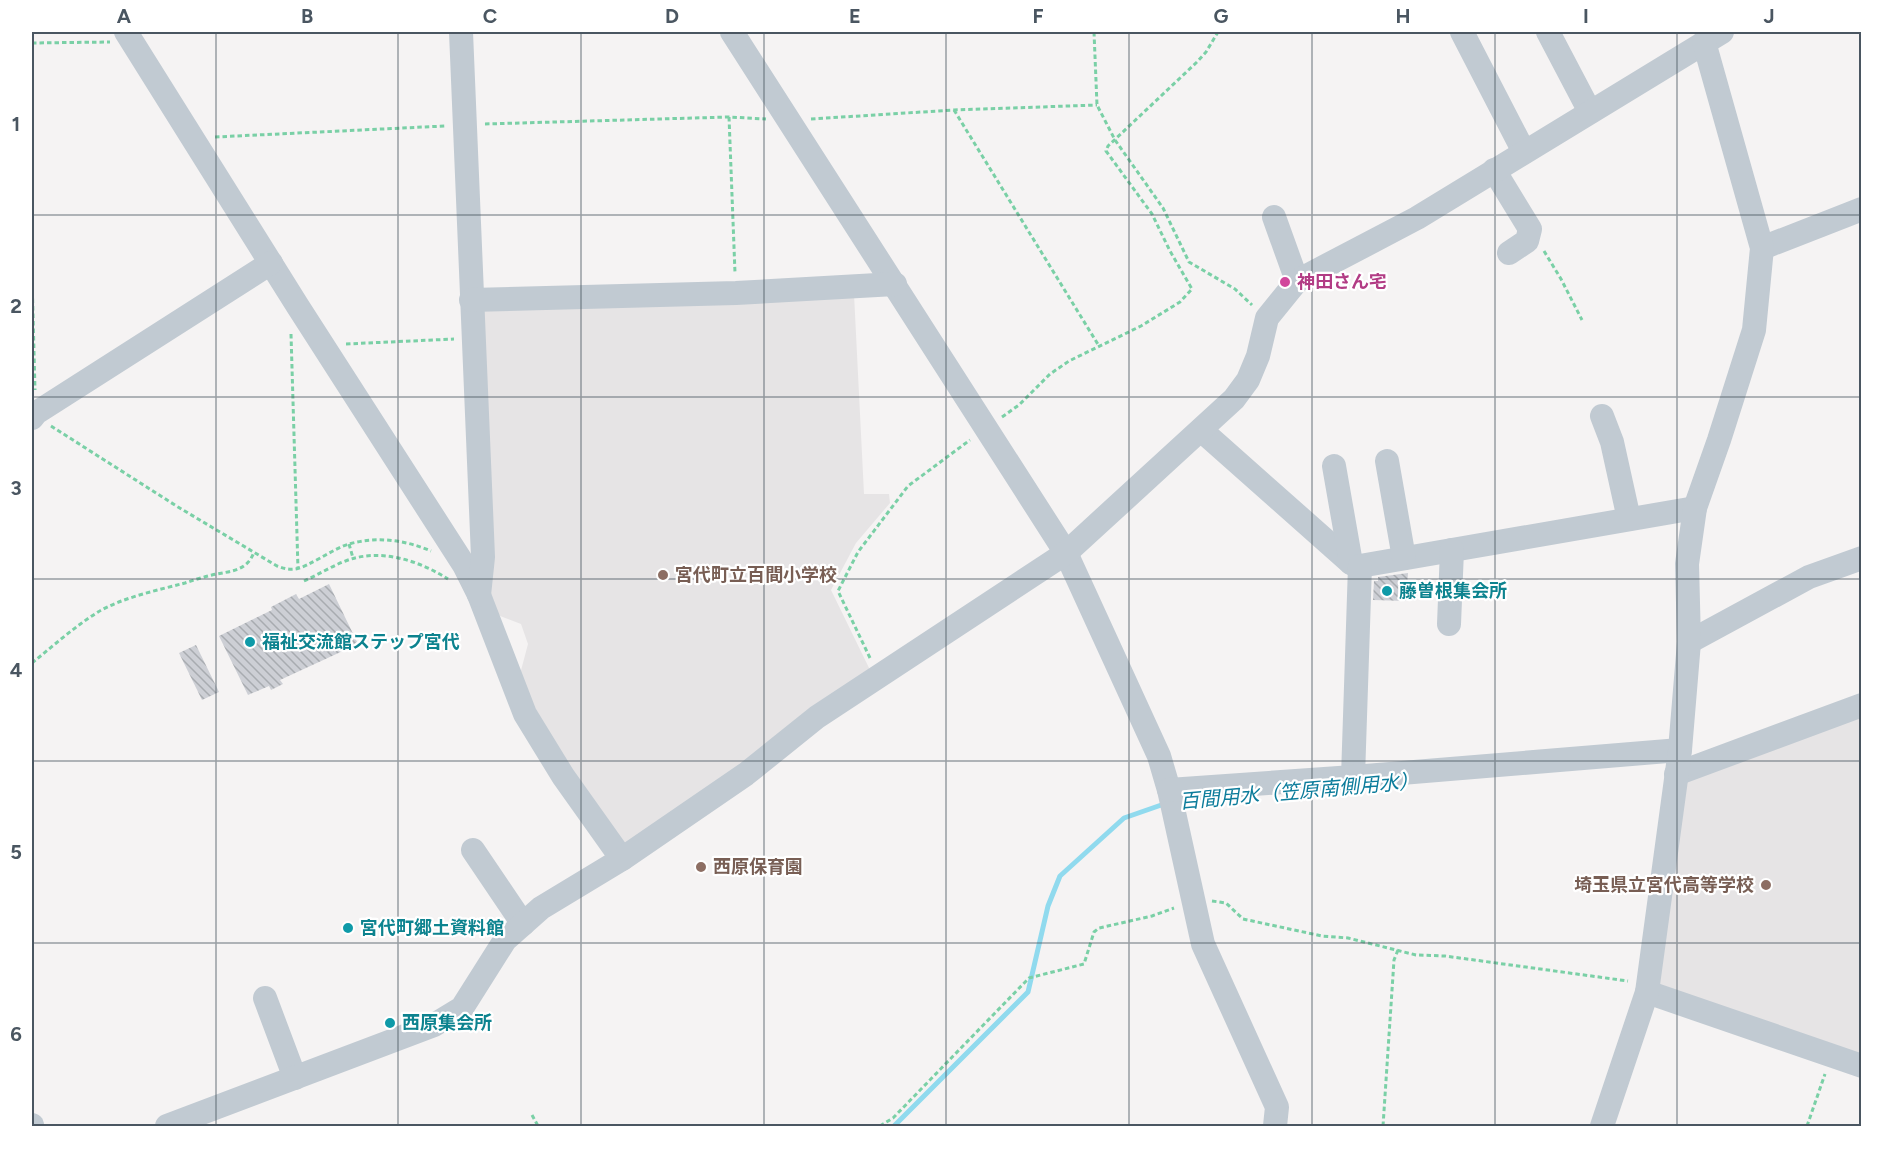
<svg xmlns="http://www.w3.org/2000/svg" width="1893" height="1158" font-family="Figtree,'Noto Sans JP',sans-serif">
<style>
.education{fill:#e6e4e5}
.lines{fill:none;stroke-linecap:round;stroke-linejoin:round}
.stream{stroke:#90daee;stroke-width:5}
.building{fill:url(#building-back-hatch)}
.path{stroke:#7ad0a6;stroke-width:3;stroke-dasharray:4.5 3;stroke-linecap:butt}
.minor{stroke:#c1cad2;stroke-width:24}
.grid{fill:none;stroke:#4a5661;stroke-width:1.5;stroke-opacity:0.55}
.hotel-dot{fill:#d1479c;stroke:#fff;stroke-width:2}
.education-dot{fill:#8d6e63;stroke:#fff;stroke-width:2}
.culture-dot{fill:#0f9aa8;stroke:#fff;stroke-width:2}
.labels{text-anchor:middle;stroke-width:4.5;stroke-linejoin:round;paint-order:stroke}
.hotel-label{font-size:18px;font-weight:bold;fill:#b23c85;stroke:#fff;text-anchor:start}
.education-label{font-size:18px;font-weight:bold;fill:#785e54;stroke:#fff;text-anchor:start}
.culture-label{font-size:18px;font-weight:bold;fill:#0d838f;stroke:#fff;text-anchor:start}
.water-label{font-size:20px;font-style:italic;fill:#0c7c9b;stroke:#fff}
.neatline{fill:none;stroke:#4a5661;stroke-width:2}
.grid-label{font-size:20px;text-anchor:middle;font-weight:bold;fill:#4a5661}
</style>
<defs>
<pattern id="building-back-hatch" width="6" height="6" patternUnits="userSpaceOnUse" patternTransform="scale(1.5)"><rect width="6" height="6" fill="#cdcfd5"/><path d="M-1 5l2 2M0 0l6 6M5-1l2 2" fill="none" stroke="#a8abb0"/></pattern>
</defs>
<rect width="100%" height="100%" fill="#f5f3f3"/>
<g class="education">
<polygon points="854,294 864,494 889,494 890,503 856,543 831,590 871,672 724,779 622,846 531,710 519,678 528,644 521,624 500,616 487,601 478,308"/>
<polygon points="1861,713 1861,1059 1656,990 1683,780"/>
</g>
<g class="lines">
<polyline class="stream" points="894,1126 1028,992 1048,906 1060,876 1124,818 1167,803"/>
</g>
<g class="building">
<polygon points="1408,573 1406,601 1373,600 1374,581 1378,581 1378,577"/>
<polygon points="329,584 358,644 280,680 283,684 271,690 269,686 248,695 219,636 272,610 271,607 296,594 299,599"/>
<polygon points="196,645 219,692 202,700 179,653"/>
</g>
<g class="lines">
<g class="path">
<polyline points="1094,32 1097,105 1115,140 1163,208 1189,262 1235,289 1252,305"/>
<polyline points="32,43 110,42"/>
<polyline points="954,110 1099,346"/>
<polyline points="729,117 735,273"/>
<polyline points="811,119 954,110 1097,105"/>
<polyline points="485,124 729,117 766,119"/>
<polyline points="215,137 445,126"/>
<polyline points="1544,251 1561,279 1582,320"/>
<polyline points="32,276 35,390"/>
<polyline points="291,334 298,569"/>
<polyline points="346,344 454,339"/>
<polyline points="1002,417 1019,405 1050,374 1069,361 1141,326 1180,302 1192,289 1170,251 1152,214 1106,151 1108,146 1197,62 1206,52 1218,32"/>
<path d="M 51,426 L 178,507 L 277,566 C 283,568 288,570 295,569 C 309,567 332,549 349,544 C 377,536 405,540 431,551"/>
<polyline points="349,544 353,558"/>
<path d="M 304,581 C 320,574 338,562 355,558 C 387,550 421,562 448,579"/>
<polyline points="870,658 838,591 858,552 908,486 970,440"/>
<path d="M 32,663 C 53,646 74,627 98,612 C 121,598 158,590 185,583 C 194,580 203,577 212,575 C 229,571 247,572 254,552"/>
<polyline points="1212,901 1226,903 1243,919 1322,936 1348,938 1416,955 1445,956 1628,981"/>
<polyline points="532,1115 538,1126"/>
<polyline points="880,1126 893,1118 1029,978 1084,964 1094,932 1099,928 1152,916 1174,908"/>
<polyline points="1383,1126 1394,960 1398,950"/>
<polyline points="1807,1126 1825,1074"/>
</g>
<g class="minor">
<polyline points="126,32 297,305 464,565 479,595 525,714 563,776 622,859"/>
<polyline points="461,32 483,557 479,595"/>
<polyline points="732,32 1066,553 1159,756 1169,790 1203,944 1277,1107 1275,1126"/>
<polyline points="1462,32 1524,152"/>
<polyline points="1548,32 1590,112"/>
<polyline points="1494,170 1530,229 1527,241 1509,253"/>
<polyline points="1274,217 1297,281"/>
<polyline points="1762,248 1862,209"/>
<polyline points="471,300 736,293 895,284"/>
<polyline points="1602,416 1612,442 1629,519"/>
<polyline points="32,418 36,413 271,263"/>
<polyline points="1201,430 1351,563 1360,566 1695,508"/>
<polyline points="1387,461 1404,558"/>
<polyline points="1334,466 1351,563"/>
<polyline points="1449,624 1452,550"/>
<polyline points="1689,642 1809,577 1862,558"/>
<polyline points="1676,774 1862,705"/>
<polyline points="1353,777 1360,566"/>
<polyline points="1169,790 1353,777 1680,750"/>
<polyline points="473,850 523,924"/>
<polyline points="1647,992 1862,1066"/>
<polyline points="265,998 295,1078"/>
<polyline points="32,1125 32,1126"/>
<polyline points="167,1126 434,1025 462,1008 505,940 541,908 622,859 746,774 817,717 1066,553 1234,399 1248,380 1258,356 1267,318 1297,281 1417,218 1722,32"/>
<polyline points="1602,1126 1647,992 1680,750 1689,642 1687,564 1695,508 1719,440 1754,330 1762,248 1704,42"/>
</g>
</g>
<path class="grid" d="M 216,32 L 216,1126M 398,32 L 398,1126M 581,32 L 581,1126M 764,32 L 764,1126M 946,32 L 946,1126M 1129,32 L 1129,1126M 1312,32 L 1312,1126M 1495,32 L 1495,1126M 1677,32 L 1677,1126M 32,215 L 1862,215M 32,397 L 1862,397M 32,579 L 1862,579M 32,761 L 1862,761M 32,943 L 1862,943"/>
<circle class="hotel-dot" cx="1285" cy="282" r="6"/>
<g class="education-dot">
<circle cx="663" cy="575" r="6"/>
<circle cx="701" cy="867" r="6"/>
<circle cx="1766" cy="885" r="6"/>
</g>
<g class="culture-dot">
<circle cx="1387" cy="591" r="6"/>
<circle cx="250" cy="642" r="6"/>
<circle cx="348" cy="928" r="6"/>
<circle cx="390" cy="1023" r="6"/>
</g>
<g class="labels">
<g class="hotel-label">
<text x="1297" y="288">神田さん宅</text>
</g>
<g class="education-label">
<text x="675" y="581">宮代町立百間小学校</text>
<text x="713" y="873">西原保育園</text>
<text x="1754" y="891" text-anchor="end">埼玉県立宮代高等学校</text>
</g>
<g class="culture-label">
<text x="1399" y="597">藤曽根集会所</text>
<text x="262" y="648">福祉交流館ステップ宮代</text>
<text x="360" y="934">宮代町郷土資料館</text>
<text x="402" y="1029">西原集会所</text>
</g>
<g class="water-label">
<text transform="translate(1299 791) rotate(-5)" y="7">百間用水（笠原南側用水）</text>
</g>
</g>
<rect width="1893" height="1158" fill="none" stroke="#ffffff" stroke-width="66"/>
<rect x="33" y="33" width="1827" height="1092" class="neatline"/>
<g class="grid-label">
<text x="124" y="23">A</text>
<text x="307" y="23">B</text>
<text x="490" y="23">C</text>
<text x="672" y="23">D</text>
<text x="855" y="23">E</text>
<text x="1038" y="23">F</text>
<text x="1221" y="23">G</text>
<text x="1403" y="23">H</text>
<text x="1586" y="23">I</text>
<text x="1769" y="23">J</text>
<text x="16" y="131">1</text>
<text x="16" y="313">2</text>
<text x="16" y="495">3</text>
<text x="16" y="677">4</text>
<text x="16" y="859">5</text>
<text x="16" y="1041">6</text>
</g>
</svg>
